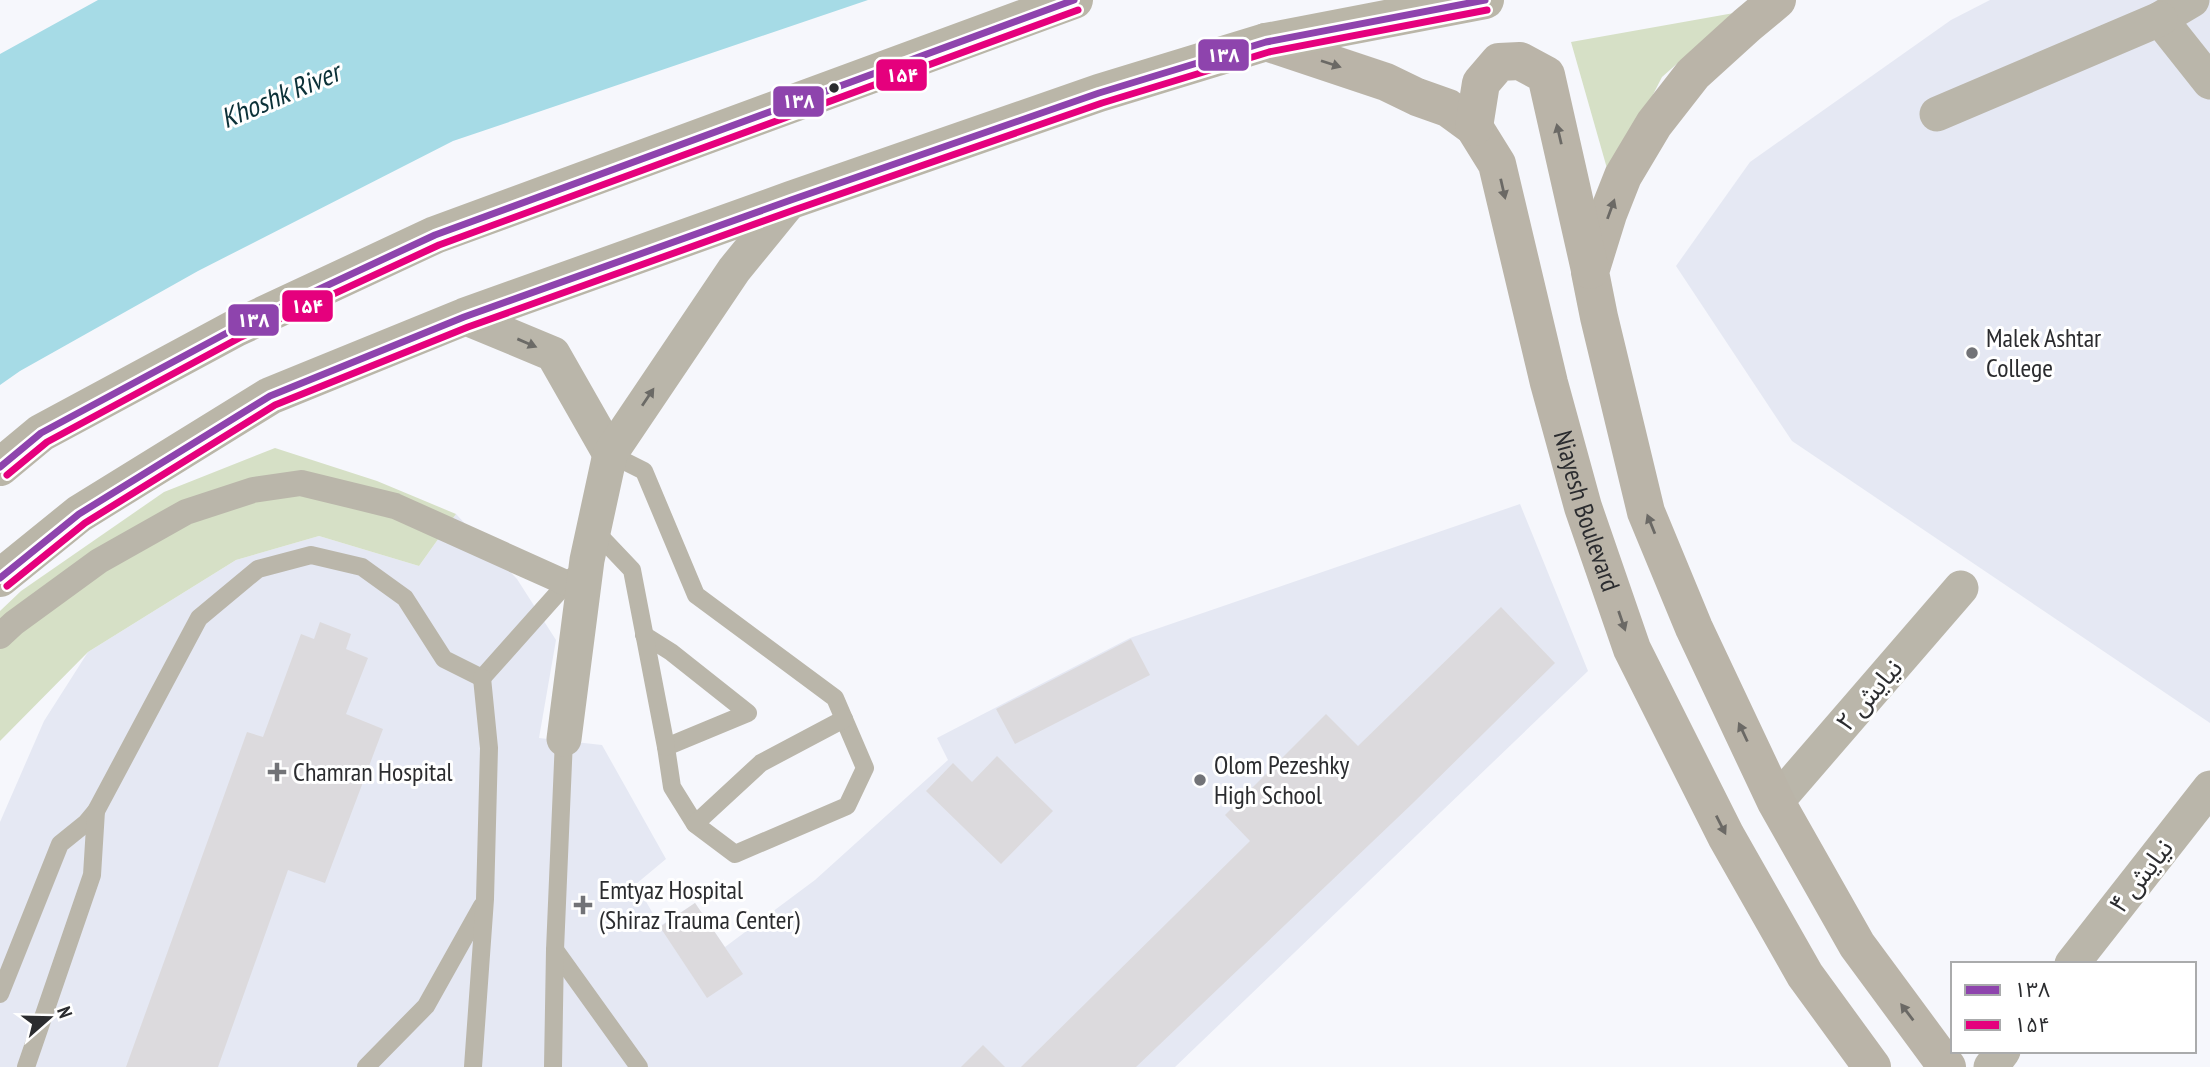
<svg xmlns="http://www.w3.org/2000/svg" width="2210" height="1067" font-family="'PT Sans Narrow','Noto Sans Arabic',sans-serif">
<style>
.built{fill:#e5e8f3}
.green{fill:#d6e0c6}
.water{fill:#a6dbe6}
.building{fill:#dcdadd}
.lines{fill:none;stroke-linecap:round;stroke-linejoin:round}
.service{stroke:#bab6aa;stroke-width:18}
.pedestrian{stroke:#bab6aa;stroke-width:26}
.minor{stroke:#bab6aa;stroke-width:35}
.secondary{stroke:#bab4a8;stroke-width:38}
.primary{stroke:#bab6a8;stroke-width:38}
.bus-1-casing{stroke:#fff;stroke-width:12}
.bus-2-casing{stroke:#fff;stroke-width:12}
.bus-1{stroke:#8e44ad;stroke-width:7}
.bus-2{stroke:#e5007d;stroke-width:7}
.oneway{fill:#6b6965}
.oneway2{fill:#6b6a66}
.bus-dot{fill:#2b2c2f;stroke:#fff;stroke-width:2.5}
.poi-dot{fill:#727377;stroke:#fff;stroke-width:2.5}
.labels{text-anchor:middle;stroke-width:6;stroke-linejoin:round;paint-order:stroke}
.poi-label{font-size:26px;fill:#2b2c2f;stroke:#fff;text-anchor:start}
.street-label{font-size:26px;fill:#2b2c2f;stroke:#fff}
.water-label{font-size:28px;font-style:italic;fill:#0c3138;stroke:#fff}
.line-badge{stroke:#fff;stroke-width:2.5}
.badge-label{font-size:19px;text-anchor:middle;font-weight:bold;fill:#fff}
</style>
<rect width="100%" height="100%" fill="#f6f7fc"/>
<g class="built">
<polygon points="1990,0 2210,0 2210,723 1792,441 1676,266 1750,162 1951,20"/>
<polygon points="1520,504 1588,671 1175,1067 0,1067 0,822 44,721 88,652 236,560 319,536 419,566 456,514 517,579 556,640 539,738 602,745 666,859 636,884 660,926 695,903 725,947 815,880 948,760 937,738 1130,638"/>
</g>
<g class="green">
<polygon points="1734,13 1662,77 1610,179 1571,42"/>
<polygon points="275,448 377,481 456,514 419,566 319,536 236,560 88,652 0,741 0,611 21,591 164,492"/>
</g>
<polygon class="water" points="98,0 868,0 453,141 198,271 20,371 0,385 0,54"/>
<g class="building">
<polygon points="1501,607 1555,663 1413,803 1136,1067 1021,1067 1250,841 1225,815 1326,714 1358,746"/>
<polygon points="320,622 351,634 346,649 368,658 346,714 383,729 325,883 288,870 218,1067 126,1067 247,732 263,737 301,634 314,639"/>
<polygon points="1131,639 1150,675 1015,744 996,709"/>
<polygon points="997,756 1053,811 1001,864 926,791 953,763 972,782"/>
<polygon points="695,903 743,974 707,998 660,927"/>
<polygon points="983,1045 1005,1067 961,1067"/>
</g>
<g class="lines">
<g class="service">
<polyline points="610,454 644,471 696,595 835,698 865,768 847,806 735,854 695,824 672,787 666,747 748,713 671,652 644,635"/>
<polyline points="594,530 632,570 666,747"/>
<polyline points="695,824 761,763 844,719"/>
<polyline points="555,950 639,1067"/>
<polyline points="0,994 60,844 86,823 96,811 199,618 258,569 311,555 362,567 405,598 444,659 482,678 573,576"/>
<polyline points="26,1067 92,875 96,811"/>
<polyline points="366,1067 426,1006 482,906"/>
<polyline points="473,1067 485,899 489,748 482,678"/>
<polyline points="553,1067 555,950 564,739"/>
</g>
<polyline class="pedestrian" points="0,636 14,623 99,561 186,512 253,490 301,483 395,506 566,583"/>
<g class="minor">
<polyline points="2192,0 2160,19 2210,82"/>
<polyline points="1937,114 2160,19"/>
<polyline points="464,317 553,354 610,454"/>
<polyline points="564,739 587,560 610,454 734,270 791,200"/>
<polyline points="1776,802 1961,588"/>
<polyline points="2072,964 2210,788"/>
<polyline points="1991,1067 2003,1051"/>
</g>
<g class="secondary">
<polyline points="1777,0 1747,25 1693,74 1654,124 1623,176 1608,214 1590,272 1599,317 1646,512 1694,628 1776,802 1857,945 1947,1067"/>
<path id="s1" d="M 1266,42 L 1386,82 L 1417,97 L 1448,108 L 1474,127 L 1497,164 L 1549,383 L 1583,507 L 1632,649 L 1726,836 L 1805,975 L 1872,1067"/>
<polyline points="1474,127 1481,83 1499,62 1520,61 1546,75 1590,270"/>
</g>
<g class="primary">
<polyline points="0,467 41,433 236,328 435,235 1074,0"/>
<polyline points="0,578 79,514 270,396 464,317 791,200 1099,93 1266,42 1485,0"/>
</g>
<g class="bus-1-casing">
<g id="bus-1">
<polyline points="0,467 41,433 236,328 435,235 1074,0"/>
<polyline points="0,578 79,514 270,396 464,317 791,200 1099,93 1266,42 1485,0"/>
</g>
</g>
<g class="bus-2-casing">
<g id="bus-2">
<polyline points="7,475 47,442 241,337 439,245 1078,10"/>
<polyline points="7,586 85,523 275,405 468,327 794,210 1102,103 1269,52 1487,10"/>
</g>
</g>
<use href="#bus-1" class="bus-1"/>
<use href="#bus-2" class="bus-2"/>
</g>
<defs><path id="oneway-solid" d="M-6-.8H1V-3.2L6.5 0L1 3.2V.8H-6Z" transform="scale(1.75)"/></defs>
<g class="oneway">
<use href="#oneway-solid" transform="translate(1331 64) rotate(18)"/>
<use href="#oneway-solid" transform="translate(1559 134) rotate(-103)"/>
<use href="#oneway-solid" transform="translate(1503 189) rotate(77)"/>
<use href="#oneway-solid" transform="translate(1611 209) rotate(-70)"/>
<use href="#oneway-solid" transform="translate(1651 524) rotate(-112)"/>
<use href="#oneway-solid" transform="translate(1622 621) rotate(71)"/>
<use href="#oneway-solid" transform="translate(1743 732) rotate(-115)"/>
<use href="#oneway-solid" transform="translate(1721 825) rotate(63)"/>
<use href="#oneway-solid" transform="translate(1907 1012) rotate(-127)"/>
</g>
<g class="oneway2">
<use href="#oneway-solid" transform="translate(527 343) rotate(23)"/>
<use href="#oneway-solid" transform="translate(648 397) rotate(-56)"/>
</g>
<circle class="bus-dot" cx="834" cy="88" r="6"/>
<g class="poi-dot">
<circle cx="1972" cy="353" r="7"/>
<path d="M273.5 761.5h7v7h7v7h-7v7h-7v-7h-7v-7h7z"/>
<circle cx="1200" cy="780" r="7"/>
<path d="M579.5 894.5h7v7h7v7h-7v7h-7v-7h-7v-7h7z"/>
</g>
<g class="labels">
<g class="poi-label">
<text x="1986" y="347">Malek Ashtar<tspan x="1986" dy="30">College</tspan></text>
<text x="1214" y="774">Olom Pezeshky<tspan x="1214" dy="30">High School</tspan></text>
<text x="293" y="781">Chamran Hospital</text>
<text x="599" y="899">Emtyaz Hospital<tspan x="599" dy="30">(Shiraz Trauma Center)</tspan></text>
</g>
<g class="street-label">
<text dy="9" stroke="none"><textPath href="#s1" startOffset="628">Niayesh Boulevard</textPath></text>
<text transform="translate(1869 695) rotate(-49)" y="9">نیایش ۲</text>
<text transform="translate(2141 876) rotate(-52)" y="9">نیایش ۴</text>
</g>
<g class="water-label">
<text transform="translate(280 95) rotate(-23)" y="10">Khoshk River</text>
</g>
</g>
<g class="line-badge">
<rect x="1197" y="38" width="53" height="34" rx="7" fill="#8e44ad"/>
<rect x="875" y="58" width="53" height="34" rx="7" fill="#e5007d"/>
<rect x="772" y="85" width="53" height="33" rx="7" fill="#8e44ad"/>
<rect x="281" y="289" width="53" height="34" rx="7" fill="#e5007d"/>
<rect x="227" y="303" width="53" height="34" rx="7" fill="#8e44ad"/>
</g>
<g class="badge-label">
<text x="1223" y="62">۱۳۸</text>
<text x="902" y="82">۱۵۴</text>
<text x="798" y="108">۱۳۸</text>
<text x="307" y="313">۱۵۴</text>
<text x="253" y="327">۱۳۸</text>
</g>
<rect x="1951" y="962" width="245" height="91" fill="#ffffff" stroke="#aaabac" stroke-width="2"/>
<rect x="1965" y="985" width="35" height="10" fill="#8e44ad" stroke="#aaabac" stroke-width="2"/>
<text x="2014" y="997" font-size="21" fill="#2b2c2f">۱۳۸</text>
<rect x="1965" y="1020" width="35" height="10" fill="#e5007d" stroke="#aaabac" stroke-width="2"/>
<text x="2014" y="1032" font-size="21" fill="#2b2c2f">۱۵۴</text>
<g transform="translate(49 1018) rotate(70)" stroke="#ffffff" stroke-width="5" paint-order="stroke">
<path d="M0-5L12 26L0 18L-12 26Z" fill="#2b2c2f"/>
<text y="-10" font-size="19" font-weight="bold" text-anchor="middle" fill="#2b2c2f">N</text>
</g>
</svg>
